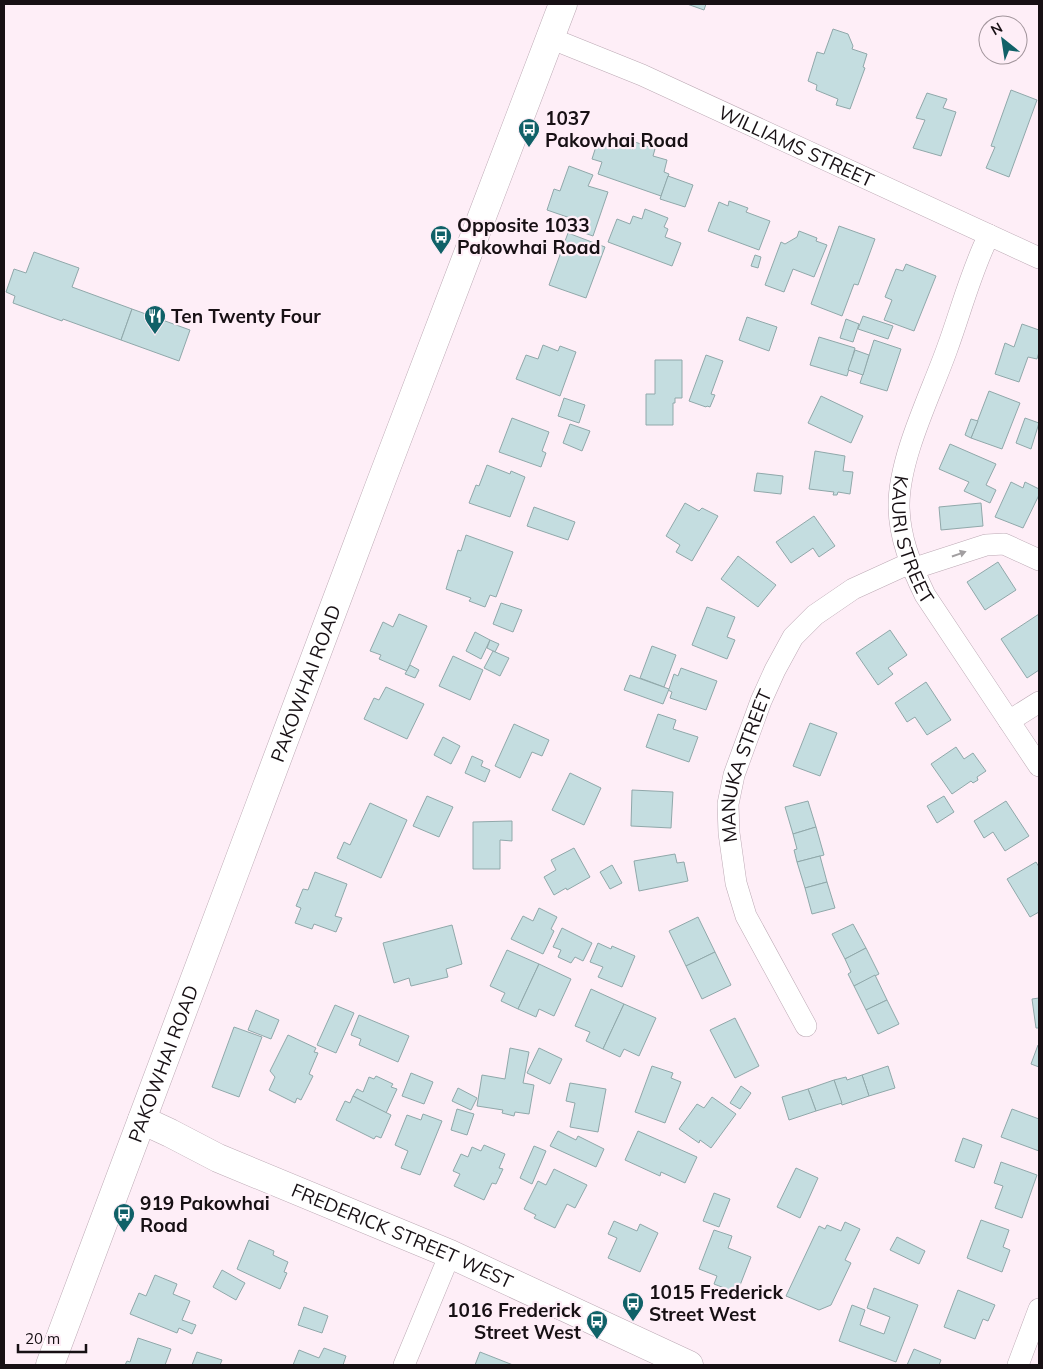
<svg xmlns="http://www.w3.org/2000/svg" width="1043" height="1369" font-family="Mulish,sans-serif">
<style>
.building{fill:#c4dde0;stroke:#90a8aa}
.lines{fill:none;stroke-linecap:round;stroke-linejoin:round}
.minor-casing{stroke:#bca9b4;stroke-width:22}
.major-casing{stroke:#bca9b4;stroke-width:29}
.minor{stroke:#fff;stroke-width:21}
.major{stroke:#fff;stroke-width:28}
.oneway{fill:#a29fa1}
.labels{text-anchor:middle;stroke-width:4.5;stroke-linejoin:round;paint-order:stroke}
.poi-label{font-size:19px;font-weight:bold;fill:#171014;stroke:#feeef7;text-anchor:start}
.street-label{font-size:19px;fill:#171014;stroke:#feeef7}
</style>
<rect width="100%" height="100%" fill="#feeef7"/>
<g class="building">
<polygon points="687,4 706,4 704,10"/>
<polygon points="833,29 848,34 853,46 852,49 867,54 863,67 865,68 850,109 836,105 838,99 816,90 817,85 808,81 817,52 824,54"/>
<polygon points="1011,90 1037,100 1009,177 986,168 995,147 991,146"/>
<polygon points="927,93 947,99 943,108 956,112 941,156 913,148 925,120 916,118"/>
<polygon points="599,137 633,149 635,142 655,149 653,156 667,160 664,172 669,174 661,196 598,174 602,162 592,159"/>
<polygon points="569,166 593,175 588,186 608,192 593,236 573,229 576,220 547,210 554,189 560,191"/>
<polygon points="668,176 693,185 685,207 660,199"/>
<polygon points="729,201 748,208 746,212 770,221 759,250 708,231 719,202 728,206"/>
<polygon points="645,209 668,218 664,227 668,229 665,237 681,243 672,266 608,242 617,219 630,224 633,216 642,219"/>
<polygon points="839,226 875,239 858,285 854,284 842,316 811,304"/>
<polygon points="799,231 817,238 816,241 827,245 814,277 793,269 784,292 765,285 781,242 785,244 797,237"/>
<polygon points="568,233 605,247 586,298 549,285"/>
<polygon points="34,252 79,268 72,287 132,309 121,340 63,319 62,321 13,303 15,296 6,292 14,269 26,273"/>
<polygon points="755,255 761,257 758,268 751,266"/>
<polygon points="906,264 936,276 914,331 884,320 892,300 885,297 896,269 903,271"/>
<polygon points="132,309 190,330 179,361 121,340"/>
<polygon points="863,316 893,326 888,339 858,329"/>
<polygon points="747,317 777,327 769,351 739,340"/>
<polygon points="846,319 859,324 853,342 840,338"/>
<polygon points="1022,324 1039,330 1039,352 1037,359 1028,357 1019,382 995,374 1005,343 1014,347"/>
<polygon points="819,337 855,348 847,376 810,365"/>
<polygon points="874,340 901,349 887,391 860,383"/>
<polygon points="543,345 558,351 560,346 576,352 560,396 516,379 526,355 538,359"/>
<polygon points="855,350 869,355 863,375 848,370"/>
<polygon points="706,355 723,361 711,394 715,395 710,407 707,406 706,407 689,401"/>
<polygon points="655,360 682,360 682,398 675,398 675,403 673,403 673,425 646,425 646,394 655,394"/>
<polygon points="989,391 1020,403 1002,449 971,438"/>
<polygon points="821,396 863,416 851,443 808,423"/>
<polygon points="564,398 585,405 579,423 558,416"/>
<polygon points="512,418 549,432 542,451 546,453 541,467 499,452"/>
<polygon points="1025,418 1039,423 1031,449 1016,443"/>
<polygon points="971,419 978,421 971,438 965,435"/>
<polygon points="570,424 590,431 582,451 563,443"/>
<polygon points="950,444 996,464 986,485 996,490 990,503 964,491 969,482 939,469"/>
<polygon points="815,451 845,456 843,471 853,472 850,494 838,492 837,495 833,495 834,492 809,489"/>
<polygon points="487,465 510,474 511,471 525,477 510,517 469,503 476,485 479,486"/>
<polygon points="757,473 783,476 781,494 754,491"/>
<polygon points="1011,482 1023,488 1025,482 1039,489 1039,495 1023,528 995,517"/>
<polygon points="685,503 699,511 702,508 718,516 692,561 676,552 680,545 666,536"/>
<polygon points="981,503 983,526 941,530 939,507"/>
<polygon points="534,507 575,522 568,540 527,526"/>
<polygon points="814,516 835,546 819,557 813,548 791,563 776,542"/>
<polygon points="466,535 513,552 496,597 490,595 485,607 469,601 471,598 446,589 458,550 461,551"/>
<polygon points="738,556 776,585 758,607 721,579"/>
<polygon points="998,562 1016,590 985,610 967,582"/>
<polygon points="501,603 522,610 513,632 493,624"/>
<polygon points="707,607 735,617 727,637 735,640 727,659 692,645"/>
<polygon points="399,614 427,626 407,671 379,659 381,655 370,651 383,622 393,627"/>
<polygon points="1039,614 1039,670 1027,678 1001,639"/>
<polygon points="890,630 907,655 888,668 893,674 878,685 856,653"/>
<polygon points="475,632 490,640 481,659 466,651"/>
<polygon points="490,640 499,644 495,652 487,648"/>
<polygon points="652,646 676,655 664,687 640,678"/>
<polygon points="493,651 509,658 500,676 484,668"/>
<polygon points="453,656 483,670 470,700 439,686"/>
<polygon points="410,665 419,670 415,678 405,674"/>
<polygon points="681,668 717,681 706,710 670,698 672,692 668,690 669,689 674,674 678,676"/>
<polygon points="630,675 669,689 663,704 624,690"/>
<polygon points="926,682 951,720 927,735 915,717 907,722 895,703"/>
<polygon points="386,687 424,704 407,739 364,719 374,698 379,700"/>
<polygon points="658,714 676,720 673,729 698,737 689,762 646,747"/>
<polygon points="810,723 837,733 820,776 793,766"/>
<polygon points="514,724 549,740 542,756 532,752 520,778 495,766"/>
<polygon points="443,737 460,746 451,764 434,755"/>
<polygon points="956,747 964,759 973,753 986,771 977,777 978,780 973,783 971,781 952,794 931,764"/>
<polygon points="472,756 483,761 481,766 490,770 485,782 465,773"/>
<polygon points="570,773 601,788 584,825 552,810"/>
<polygon points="632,790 673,792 671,828 631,826"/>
<polygon points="427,796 453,807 439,837 413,826"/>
<polygon points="944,796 954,812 937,823 927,806"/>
<polygon points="808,801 816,827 793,834 785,807"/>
<polygon points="1006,801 1029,836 1005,851 993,832 984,838 974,821"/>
<polygon points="370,803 407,820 381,878 337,858 344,842 350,845"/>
<polygon points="512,821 512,841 500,840 500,869 473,869 473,822"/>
<polygon points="816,827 824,855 797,862 794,850 797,849 793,834"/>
<polygon points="574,848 590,877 567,890 566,888 554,895 544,877 556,870 551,860"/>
<polygon points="675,854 677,863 684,862 688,881 639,891 634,861"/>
<polygon points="820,856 827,882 805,888 797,862"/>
<polygon points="1036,862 1039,867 1039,912 1030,917 1007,879"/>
<polygon points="612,865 622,883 610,889 600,872"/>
<polygon points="315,872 347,884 335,916 342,918 336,932 314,924 312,929 295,923 301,908 296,906 303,889 308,890"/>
<polygon points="827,882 835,908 812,914 805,888"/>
<polygon points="539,908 557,917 551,929 554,931 543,954 511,939 523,916 533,921"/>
<polygon points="698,917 715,952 686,966 669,931"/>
<polygon points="853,924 866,948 845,959 832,934"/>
<polygon points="452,925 462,964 446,969 448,977 411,986 409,978 394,983 383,943"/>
<polygon points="562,928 592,943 583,961 575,957 571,963 558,957 561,950 553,947"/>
<polygon points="598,943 611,949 612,946 635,956 622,987 598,977 603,967 590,962"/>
<polygon points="866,948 879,974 854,986 848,974 851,972 845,959"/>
<polygon points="507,950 539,964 518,1009 501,1001 505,993 490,986"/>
<polygon points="715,952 731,985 702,999 686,966"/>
<polygon points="539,964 571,979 554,1016 539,1009 536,1017 518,1009"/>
<polygon points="875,975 887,1000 866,1010 854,986"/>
<polygon points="591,989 624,1004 603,1049 586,1041 590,1032 575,1026"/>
<polygon points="1039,998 1039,1028 1036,1028 1032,999"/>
<polygon points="887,1000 899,1024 878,1034 866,1010"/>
<polygon points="624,1004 656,1018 639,1056 624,1049 620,1057 603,1049"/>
<polygon points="335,1005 354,1013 336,1053 317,1045"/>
<polygon points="256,1010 279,1020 271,1039 248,1030"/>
<polygon points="359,1015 409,1036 398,1062 359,1045 361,1039 351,1035"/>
<polygon points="735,1018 759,1066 735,1078 710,1030"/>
<polygon points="234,1027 262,1037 239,1097 212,1087"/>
<polygon points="288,1035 316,1048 314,1052 318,1053 309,1074 313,1076 301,1100 297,1098 295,1103 269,1090 275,1077 270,1071"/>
<polygon points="1038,1045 1039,1046 1039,1067 1031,1064"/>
<polygon points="510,1048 529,1052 523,1083 534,1085 529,1114 515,1112 514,1116 502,1113 503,1110 477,1106 482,1075 505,1079"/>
<polygon points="539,1048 562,1059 550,1084 527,1073"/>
<polygon points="652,1066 673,1073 671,1078 681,1082 665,1123 635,1112"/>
<polygon points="888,1066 895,1088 869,1096 862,1075"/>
<polygon points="411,1073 433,1082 424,1104 402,1096"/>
<polygon points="862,1075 869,1096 842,1105 834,1080 846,1077 847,1080"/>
<polygon points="376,1076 393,1084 391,1087 397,1089 386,1113 353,1096 357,1089 363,1092 369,1077 374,1079"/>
<polygon points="834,1080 842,1103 816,1111 808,1089"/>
<polygon points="570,1083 606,1089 598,1132 570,1127 575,1103 566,1101"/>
<polygon points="741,1086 751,1093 740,1109 730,1103"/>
<polygon points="458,1088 477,1098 471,1110 452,1101"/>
<polygon points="808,1089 816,1111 789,1120 782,1097"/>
<polygon points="353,1096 391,1115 381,1138 376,1136 374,1139 336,1120 345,1101 350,1103"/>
<polygon points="712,1097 736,1114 711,1148 700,1140 699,1143 679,1129 697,1104 704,1108"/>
<polygon points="457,1109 474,1114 467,1135 451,1130"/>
<polygon points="1012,1109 1039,1119 1039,1151 1001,1137"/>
<polygon points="423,1114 442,1121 420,1175 401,1168 408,1151 395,1145 407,1115 421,1120"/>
<polygon points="558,1131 576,1140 578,1136 604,1149 596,1167 550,1146"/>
<polygon points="638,1131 697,1157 685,1183 661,1172 660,1176 625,1160"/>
<polygon points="963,1138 982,1145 974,1168 955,1161"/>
<polygon points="484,1145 505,1154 499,1168 503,1169 496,1184 492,1183 484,1200 454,1186 460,1174 453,1171 461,1154 468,1157 472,1147 481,1151"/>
<polygon points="534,1146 546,1151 532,1184 520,1178"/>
<polygon points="1001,1162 1037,1175 1022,1218 995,1208 1003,1186 994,1183"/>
<polygon points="796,1168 818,1178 800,1218 777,1207"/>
<polygon points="554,1169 587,1185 575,1208 567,1204 555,1228 534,1218 536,1215 524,1209 538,1181 546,1185"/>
<polygon points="714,1193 730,1199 719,1227 703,1221"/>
<polygon points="981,1220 1009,1230 1003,1247 1010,1250 1002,1272 967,1258"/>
<polygon points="614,1221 637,1231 640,1224 658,1233 640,1272 608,1258 617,1238 608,1234"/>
<polygon points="845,1222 860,1229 845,1260 851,1263 831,1305 819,1310 786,1296 819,1226 825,1229 827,1225 841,1231"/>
<polygon points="714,1230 732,1236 728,1248 751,1257 737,1293 714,1284 717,1276 699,1269"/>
<polygon points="897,1237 925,1251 919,1264 890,1250"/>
<polygon points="249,1240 274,1251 273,1255 288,1262 284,1272 287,1273 280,1289 237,1269"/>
<polygon points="222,1270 245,1283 236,1300 213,1287"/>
<polygon points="155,1275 177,1284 173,1294 190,1301 182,1320 196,1325 192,1334 179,1328 177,1333 130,1314 139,1293 146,1296"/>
<polygon points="874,1288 918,1305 896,1362 839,1341 852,1305 865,1310 860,1325 884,1334 890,1317 867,1308"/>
<polygon points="958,1290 995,1305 988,1321 983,1319 975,1339 944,1327"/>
<polygon points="304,1307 328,1316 322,1333 298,1325"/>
<polygon points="138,1338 171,1349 165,1365 125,1365 127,1361 130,1362"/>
<polygon points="324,1348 346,1356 343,1365 293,1365 299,1350 319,1358"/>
<polygon points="914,1349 941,1360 939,1365 907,1365"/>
<polygon points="197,1352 222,1360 220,1365 192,1365"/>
<polygon points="480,1352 513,1365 475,1365"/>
</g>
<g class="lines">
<g class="minor-casing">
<g id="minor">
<path id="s1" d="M 550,38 L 642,75 L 1039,258"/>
<path id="s2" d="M 989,235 C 971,271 961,311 947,349 C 931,394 899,457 899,505 C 899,537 911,566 925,595 L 1039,766"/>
<polyline points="912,569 986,545 1004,544 1039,560"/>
<polyline points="1009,721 1039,702"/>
<path id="s3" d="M 806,1026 L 746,916 L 736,883 L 729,833 L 728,804 L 734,775 L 761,701 L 775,670 L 793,637 L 815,615 L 853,589 L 910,563"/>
<polyline points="404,1365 450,1254"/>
<polyline points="1018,1365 1039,1309"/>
</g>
</g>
<g class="major-casing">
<g id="major">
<path id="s4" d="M 142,1120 L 170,1133 L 218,1158 L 450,1254 L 689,1365"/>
<path id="s5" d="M 50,1365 L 379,487 L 563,4"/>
</g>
</g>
<use href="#minor" class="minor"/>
<use href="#major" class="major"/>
</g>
<defs><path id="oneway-solid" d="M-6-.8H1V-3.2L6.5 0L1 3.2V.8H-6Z" transform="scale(1.25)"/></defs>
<use class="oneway" href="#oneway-solid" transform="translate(959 554) rotate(-19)"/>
<defs>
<g id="bus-pin" transform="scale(1.125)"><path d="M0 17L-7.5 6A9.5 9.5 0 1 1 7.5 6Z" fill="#106168" stroke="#feeef7"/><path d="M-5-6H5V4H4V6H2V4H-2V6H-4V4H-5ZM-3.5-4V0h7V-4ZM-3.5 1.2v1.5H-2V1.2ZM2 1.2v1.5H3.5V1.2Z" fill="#fff"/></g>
<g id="restaurant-pin" transform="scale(1.125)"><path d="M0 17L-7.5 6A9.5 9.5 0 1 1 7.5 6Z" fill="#106168" stroke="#feeef7"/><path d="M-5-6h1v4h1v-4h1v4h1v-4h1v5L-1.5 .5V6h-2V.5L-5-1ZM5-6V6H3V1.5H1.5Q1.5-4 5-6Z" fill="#fff"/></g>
</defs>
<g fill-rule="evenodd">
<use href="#bus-pin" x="529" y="129"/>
<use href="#bus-pin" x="441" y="236"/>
<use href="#restaurant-pin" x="155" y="316"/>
<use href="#bus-pin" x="124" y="1214"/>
<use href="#bus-pin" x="633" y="1303"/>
<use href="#bus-pin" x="597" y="1321"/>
</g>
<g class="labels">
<g class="poi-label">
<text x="545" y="125">1037<tspan x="545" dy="22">Pakowhai Road</tspan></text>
<text x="457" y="232">Opposite 1033<tspan x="457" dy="22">Pakowhai Road</tspan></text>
<text x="171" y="323">Ten Twenty Four</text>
<text x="140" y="1210">919 Pakowhai<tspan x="140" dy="22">Road</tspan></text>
<text x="649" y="1299">1015 Frederick<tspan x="649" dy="22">Street West</tspan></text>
<text x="581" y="1317" text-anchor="end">1016 Frederick<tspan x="581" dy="22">Street West</tspan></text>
</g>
<g class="street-label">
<text dy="7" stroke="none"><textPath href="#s1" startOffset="269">WILLIAMS STREET</textPath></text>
<text dy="7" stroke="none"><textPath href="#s2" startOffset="322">KAURI STREET</textPath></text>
<text dy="7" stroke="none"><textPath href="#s5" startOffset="728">PAKOWHAI ROAD</textPath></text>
<text dy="7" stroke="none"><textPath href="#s3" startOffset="280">MANUKA STREET</textPath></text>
<text dy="7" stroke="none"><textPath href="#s5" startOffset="322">PAKOWHAI ROAD</textPath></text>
<text dy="7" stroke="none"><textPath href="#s4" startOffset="285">FREDERICK STREET WEST</textPath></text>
</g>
</g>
<rect width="1043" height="1369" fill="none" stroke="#171014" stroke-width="10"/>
<g transform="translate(1003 40) rotate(330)"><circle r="24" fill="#feeef7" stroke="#a2959c"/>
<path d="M0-4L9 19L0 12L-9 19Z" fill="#106168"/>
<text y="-8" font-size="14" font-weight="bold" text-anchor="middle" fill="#171014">N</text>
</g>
<path d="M18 1344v8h68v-8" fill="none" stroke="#171014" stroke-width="2.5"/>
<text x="25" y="1344" font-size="15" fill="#171014" stroke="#feeef7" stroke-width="4" paint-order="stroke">20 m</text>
</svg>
